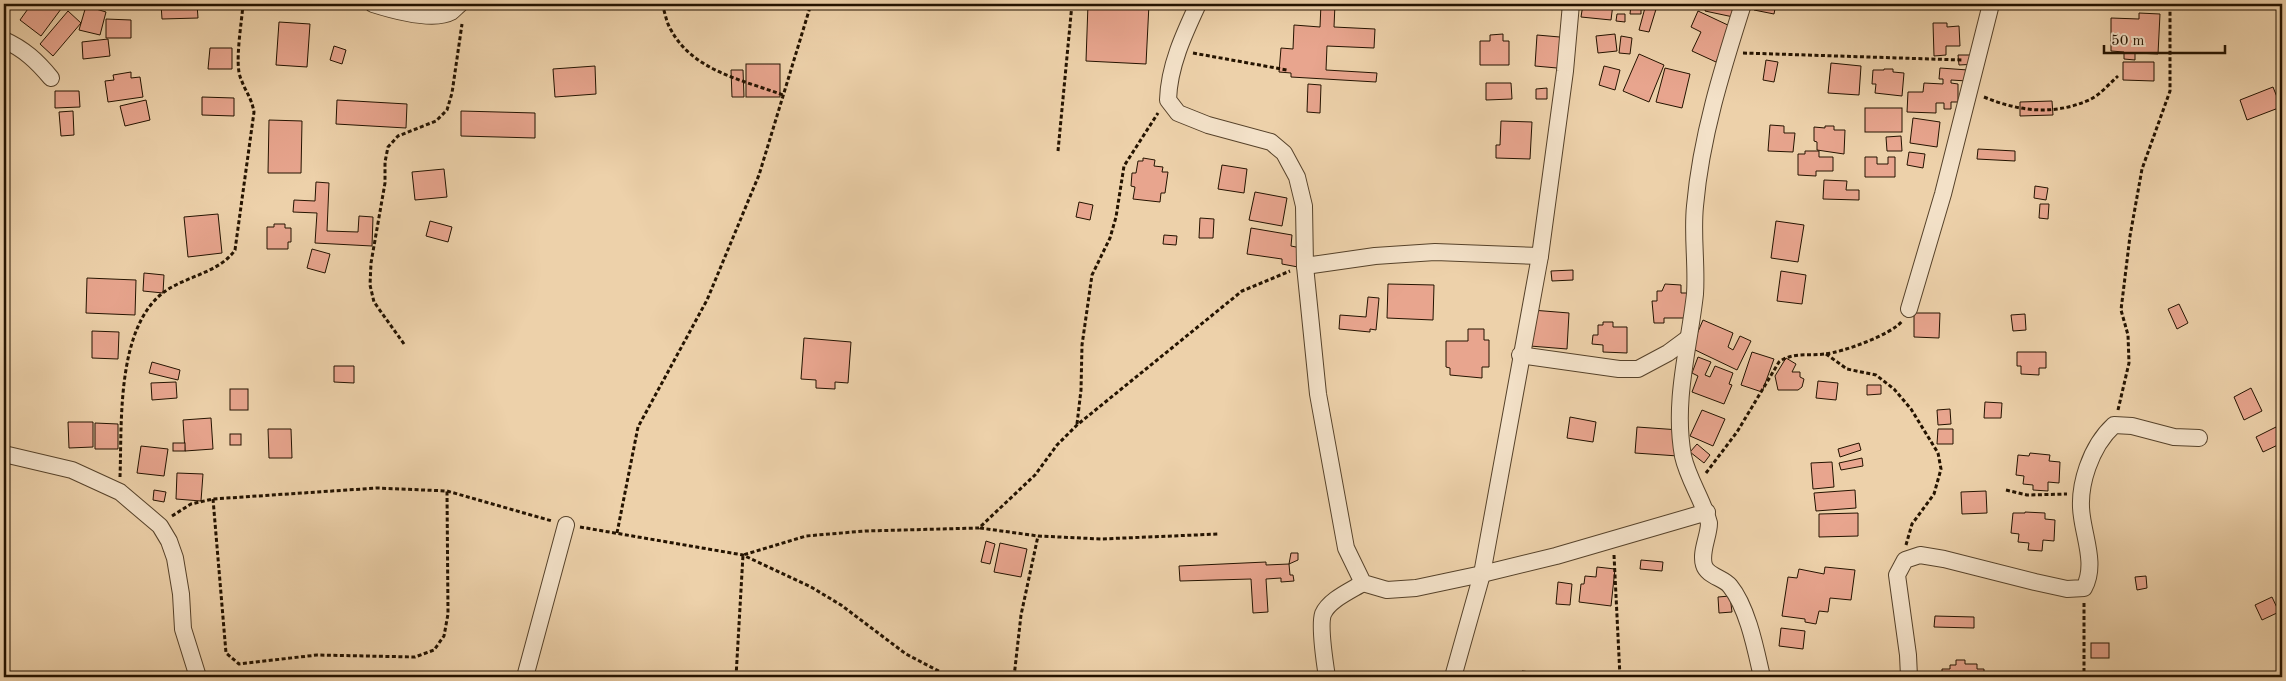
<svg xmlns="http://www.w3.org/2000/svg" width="2286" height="681" font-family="'Old Standard TT',serif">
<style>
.building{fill:#e8a58e;stroke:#241300}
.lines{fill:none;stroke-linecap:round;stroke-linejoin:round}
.street-casing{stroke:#56422a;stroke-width:18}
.path{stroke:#241300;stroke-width:3;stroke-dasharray:4 2.5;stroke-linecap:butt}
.street{stroke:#f3e1c8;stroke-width:16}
</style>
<rect width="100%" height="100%" fill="#edd1aa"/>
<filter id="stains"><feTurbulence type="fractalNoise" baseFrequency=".004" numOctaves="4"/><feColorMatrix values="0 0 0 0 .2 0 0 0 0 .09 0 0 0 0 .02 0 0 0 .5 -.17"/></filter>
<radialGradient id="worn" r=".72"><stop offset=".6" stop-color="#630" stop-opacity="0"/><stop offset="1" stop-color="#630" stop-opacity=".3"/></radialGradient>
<g class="building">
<polygon points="4,4 15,4 4,17"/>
<polygon points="39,4 55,4 61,9 41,36 20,20 30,6 34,9"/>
<polygon points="161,4 197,4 198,18 162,19"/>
<polygon points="1088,4 1149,4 1146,64 1086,61"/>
<polygon points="1321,4 1335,4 1334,27 1375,29 1374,48 1327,46 1326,70 1377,73 1376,82 1291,77 1291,73 1279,72 1281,48 1293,49 1294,25 1320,27"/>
<polygon points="1583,4 1613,4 1611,20 1581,17"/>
<polygon points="1646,4 1657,6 1649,32 1639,30"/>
<polygon points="1707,4 1741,4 1738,18 1705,11"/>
<polygon points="1755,4 1776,4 1774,14 1754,10"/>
<polygon points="1631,5 1641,6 1641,14 1630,14"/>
<polygon points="86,6 106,12 100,35 79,30"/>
<polygon points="68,11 81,23 53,56 40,44"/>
<polygon points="1698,11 1732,27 1716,62 1692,51 1701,32 1691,27"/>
<polygon points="2139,13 2160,14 2158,54 2135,53 2135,60 2124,59 2124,52 2111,51 2111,18 2139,19"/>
<polygon points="1617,14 1625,14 1625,22 1616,21"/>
<polygon points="106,19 131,20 131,38 106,38"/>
<polygon points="279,22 310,24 307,67 276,65"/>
<polygon points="1933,23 1947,23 1947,27 1959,26 1960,46 1946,46 1946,55 1934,56"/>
<polygon points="1503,34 1503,41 1509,41 1509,65 1480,65 1480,41 1490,41 1490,35"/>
<polygon points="1615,34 1617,51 1598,53 1596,36"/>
<polygon points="1537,35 1571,38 1568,69 1535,66"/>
<polygon points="1621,36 1632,38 1630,54 1619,53"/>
<polygon points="108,39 110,56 83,59 82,42"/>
<polygon points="334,46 346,50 342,64 330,60"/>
<polygon points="210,48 232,48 232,69 208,69"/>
<polygon points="1639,54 1664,65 1649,102 1623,91"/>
<polygon points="1958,55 1978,55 1978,64 1959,65"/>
<polygon points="1766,60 1778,62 1774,82 1763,80"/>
<polygon points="2123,62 2154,62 2154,81 2123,80"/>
<polygon points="1831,63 1861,66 1859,95 1828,93"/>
<rect x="746" y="64" width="34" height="33"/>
<polygon points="595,66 596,94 555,97 553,69"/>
<polygon points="1604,66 1620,70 1615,90 1599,85"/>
<polygon points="1665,68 1690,74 1682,108 1656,102"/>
<polygon points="1940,68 1968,70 1967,81 1951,80 1951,83 1958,84 1958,102 1951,102 1951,109 1944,109 1944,103 1936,103 1936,113 1907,112 1908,92 1923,92 1924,83 1943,84 1943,79 1939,79"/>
<polygon points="1884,69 1893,69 1893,72 1904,73 1902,96 1875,93 1876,84 1872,84 1873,70 1884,70"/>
<polygon points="731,70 743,70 744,97 732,97"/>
<polygon points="131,72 131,78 140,77 143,97 108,102 105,81 114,80 113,75"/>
<polygon points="1486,83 1511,83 1512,99 1486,100"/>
<polygon points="1308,84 1321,85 1320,113 1307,112"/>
<polygon points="2273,87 2281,107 2247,120 2240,100"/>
<polygon points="1547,88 1547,99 1536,99 1536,89"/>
<polygon points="55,91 79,91 80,107 55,108"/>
<polygon points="202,97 234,98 234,116 202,115"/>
<polygon points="146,100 150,120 125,126 120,106"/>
<polygon points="337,100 407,104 406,128 336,124"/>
<polygon points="2052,101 2053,115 2020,116 2020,102"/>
<rect x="1865" y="108" width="37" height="24"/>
<polygon points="73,111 74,135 61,136 59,112"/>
<polygon points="461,111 535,113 535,138 461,136"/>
<polygon points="1913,118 1940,122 1937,147 1910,143"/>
<polygon points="269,120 302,121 301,173 268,173"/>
<polygon points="1501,121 1532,122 1530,159 1496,158 1496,145 1500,145"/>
<polygon points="1770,125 1784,126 1784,133 1795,133 1793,152 1768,151"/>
<polygon points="1825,126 1834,126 1834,130 1845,130 1844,154 1817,150 1817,142 1814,141 1814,127 1825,128"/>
<polygon points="1901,136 1902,151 1887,151 1886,137"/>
<polygon points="1978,149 2015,151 2015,161 1977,159"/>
<polygon points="1805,151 1819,151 1819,157 1833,157 1833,171 1816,171 1816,176 1798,175 1798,154 1805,154"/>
<polygon points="1909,152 1925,154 1923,168 1907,165"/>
<polygon points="1865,157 1877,157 1877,164 1888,164 1888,157 1895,157 1895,177 1865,177"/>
<polygon points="1143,158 1155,160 1154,166 1163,167 1162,172 1168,172 1165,193 1161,193 1160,202 1133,199 1135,187 1131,186 1132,173 1136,173 1138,161 1143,161"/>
<polygon points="1222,165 1247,169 1244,193 1218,189"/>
<polygon points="444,169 447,197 415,200 412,172"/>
<polygon points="1824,180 1847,181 1846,190 1859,190 1859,200 1823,199"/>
<polygon points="316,182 329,183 327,231 358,232 359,216 373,217 372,246 315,243 317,213 293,212 294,200 315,201"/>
<polygon points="2035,186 2048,188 2046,200 2034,198"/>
<polygon points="1255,192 1287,198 1282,226 1249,220"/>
<polygon points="1079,202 1093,205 1090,220 1076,217"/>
<polygon points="2040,204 2049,204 2048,219 2039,218"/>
<polygon points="218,214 222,253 188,257 184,217"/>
<polygon points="1200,218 1214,219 1213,238 1199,238"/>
<polygon points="430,221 452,227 448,242 426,236"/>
<polygon points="1776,221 1804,225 1798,262 1771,258"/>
<polygon points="274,224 285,224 285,228 291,228 291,242 288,242 288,249 267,249 267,227 274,227"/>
<polygon points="1251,228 1292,235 1291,246 1301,248 1298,267 1282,264 1282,259 1247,254"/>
<polygon points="1164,235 1177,236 1176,245 1163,244"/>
<polygon points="312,249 330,254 325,273 307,268"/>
<polygon points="1573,270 1573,280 1552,281 1551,271"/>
<polygon points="1781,271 1806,275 1802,304 1777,301"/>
<polygon points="144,273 164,275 163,293 143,291"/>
<polygon points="87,278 136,280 135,315 86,313"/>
<polygon points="1388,284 1434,285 1433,320 1387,318"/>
<polygon points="1665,284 1681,285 1681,293 1687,293 1686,318 1664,318 1664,323 1654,323 1652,301 1657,301 1657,291 1662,291"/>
<polygon points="1368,297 1379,298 1376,330 1370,329 1370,332 1339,329 1340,315 1366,317"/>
<polygon points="2179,304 2188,323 2177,329 2168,309"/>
<polygon points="1532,310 1569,313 1567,349 1530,346"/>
<polygon points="1914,313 1940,313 1939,338 1914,337"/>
<polygon points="2025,314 2026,330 2013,331 2011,315"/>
<polygon points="1703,320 1733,333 1728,347 1733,350 1740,336 1751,341 1737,370 1691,348"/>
<polygon points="1603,322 1613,322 1613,327 1627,327 1627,353 1603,352 1603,345 1592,344 1593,335 1598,335 1598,325 1603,325"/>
<polygon points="1468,329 1484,329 1484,340 1489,340 1489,367 1482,367 1482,378 1450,375 1450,368 1446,367 1446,341 1468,341"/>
<polygon points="92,331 119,332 118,359 92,358"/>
<polygon points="804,338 851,342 848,383 835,382 835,389 816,388 816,380 801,379"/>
<polygon points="1752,352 1774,359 1762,392 1741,385"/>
<polygon points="2017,352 2046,352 2046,368 2039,368 2039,375 2021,374 2021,366 2017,366"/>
<polygon points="1698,357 1711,362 1705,375 1710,377 1715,366 1733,373 1729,384 1732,385 1724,404 1692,392 1698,376 1692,373"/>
<polygon points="1786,358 1796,364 1792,372 1800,372 1800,377 1804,379 1802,387 1798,390 1778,390 1775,376"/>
<polygon points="152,362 180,370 178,380 149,373"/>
<polygon points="334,366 354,366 354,383 334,382"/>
<polygon points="1818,381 1838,383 1836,400 1816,398"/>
<polygon points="176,382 177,398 152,400 151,383"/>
<polygon points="1867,385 1881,385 1881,394 1867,395"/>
<polygon points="2251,388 2262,411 2244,420 2234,397"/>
<rect x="230" y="389" width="18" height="21"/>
<polygon points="1985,402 2002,403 2001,418 1984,418"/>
<polygon points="1950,409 1951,424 1938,425 1937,410"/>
<polygon points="1702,410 1725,419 1713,446 1690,436"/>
<polygon points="1570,417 1596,422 1593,442 1567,438"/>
<polygon points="211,418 213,449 185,451 183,420"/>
<polygon points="68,422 93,422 93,447 69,448"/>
<polygon points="95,423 118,424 118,449 95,449"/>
<polygon points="1637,427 1680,430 1678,456 1635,453"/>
<polygon points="2276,427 2282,443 2263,452 2256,437"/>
<polygon points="268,429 291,429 292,458 269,458"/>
<polygon points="1938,429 1953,429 1953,444 1937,444"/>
<rect x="230" y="434" width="11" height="11"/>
<rect x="173" y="443" width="12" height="8"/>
<polygon points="1859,443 1861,450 1840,457 1838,449"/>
<polygon points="1697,444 1710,455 1704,463 1690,452"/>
<polygon points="141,446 168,449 164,476 137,473"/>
<polygon points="2030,453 2050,455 2049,461 2060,462 2059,483 2048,482 2048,491 2033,490 2033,485 2023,484 2024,476 2016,475 2018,455 2029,456"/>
<polygon points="1862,458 1863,466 1841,470 1839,463"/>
<polygon points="1832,462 1834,487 1813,489 1811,463"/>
<polygon points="177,473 203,474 201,501 176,499"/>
<polygon points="154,490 166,492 164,502 153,500"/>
<polygon points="1855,490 1856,508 1816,511 1814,493"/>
<polygon points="1986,491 1987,513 1962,514 1961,492"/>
<polygon points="2025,512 2045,513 2045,519 2055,520 2054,541 2043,540 2042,551 2028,550 2029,543 2018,542 2019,534 2011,533 2013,513 2025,513"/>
<polygon points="1858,513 1858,536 1819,537 1819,514"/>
<polygon points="986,541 995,544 990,564 981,562"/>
<polygon points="1000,543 1027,549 1021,577 994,572"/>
<polygon points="1291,553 1298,553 1298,560 1289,564"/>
<polygon points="1641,560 1663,562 1662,571 1640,569"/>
<polygon points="1266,562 1266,565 1289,564 1290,575 1293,575 1294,581 1281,582 1281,578 1266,579 1268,612 1253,613 1251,579 1180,581 1179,566"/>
<polygon points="1597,567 1615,569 1611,606 1579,602 1581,584 1584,584 1585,576 1596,577"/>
<polygon points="1825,567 1855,570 1851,600 1830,598 1828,612 1819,611 1816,624 1805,622 1805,619 1782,616 1788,577 1797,578 1799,569 1824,574"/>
<polygon points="2146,576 2147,588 2137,590 2135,577"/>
<polygon points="1558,582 1572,584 1570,605 1556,604"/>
<polygon points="1730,596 1732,612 1719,613 1718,597"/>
<polygon points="2272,597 2279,612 2262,620 2255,605"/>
<polygon points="1935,616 1974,617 1974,628 1934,627"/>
<polygon points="1781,628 1805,631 1803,649 1779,646"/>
<rect x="2091" y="643" width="18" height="15"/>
<polygon points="1956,660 1965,660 1965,664 1977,664 1977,669 1984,669 1984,677 1942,677 1942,669 1950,669 1950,665 1956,665"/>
<polygon points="1522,671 1548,674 1547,677 1521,677"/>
<rect x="472" y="673" width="17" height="4"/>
</g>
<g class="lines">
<g class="street-casing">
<g id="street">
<path d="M 373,4 C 392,10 433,22 451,12 C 454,10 457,6 460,4"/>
<path d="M 1198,4 C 1184,34 1169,66 1168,100 L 1178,113 L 1208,125 L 1271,142 L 1284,153 L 1297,177 L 1304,206 L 1305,266 L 1318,394 L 1346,548 L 1363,583 L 1387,590 L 1416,588 L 1482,574 L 1556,556 L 1707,512"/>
<path d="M 1743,4 C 1722,70 1701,137 1695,206 C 1692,235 1697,265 1695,294 C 1689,348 1673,401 1683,456 C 1688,479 1703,500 1709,523 C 1709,536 1700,552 1704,565 C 1707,576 1724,578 1730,586 C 1748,608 1756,651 1762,677"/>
<path d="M 4,40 C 24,49 37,61 51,78"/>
<polyline points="1305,266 1375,256 1435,252 1540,256"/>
<polyline points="1909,309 1943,194 1991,4"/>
<polyline points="1520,355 1619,369 1638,369 1668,353 1687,339"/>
<polyline points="4,454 72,470 120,492 160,526 169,541 175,558 181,594 183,629 198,677"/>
<polyline points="525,677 566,525"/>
<path d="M 1327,677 C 1325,664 1319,626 1323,614 C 1329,600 1350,591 1363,583"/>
<polyline points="1453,677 1482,574 1540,256 1565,71 1571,4"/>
<path d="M 1909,677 L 1908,655 L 1897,575 L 1905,560 L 1920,555 L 1944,559 L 2035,582 L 2067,589 L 2084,588 C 2096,566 2085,540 2082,517 C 2077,486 2091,446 2114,425 L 2132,426 L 2174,437 L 2199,438"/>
</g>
</g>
<g class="path">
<path d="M 662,4 C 665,12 666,22 671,30 C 693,71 743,80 783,95"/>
<polyline points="1193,53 1287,70"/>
<polyline points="1743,53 1962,60"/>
<path d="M 1984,97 C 2018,111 2053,116 2089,100 C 2100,95 2109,84 2118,76"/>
<polyline points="1058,151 1072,4"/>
<polyline points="404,344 374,302 370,285 371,263 385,183 385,162 388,147 398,136 436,121 447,110 452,93 462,24"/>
<polyline points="1826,354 1847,369 1876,375 1894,389 1911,409 1938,453 1941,469 1934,494 1912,524 1906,545"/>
<polyline points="2118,410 2129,363 2128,335 2121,310 2130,236 2142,169 2170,91 2170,4"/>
<polyline points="1077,424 1081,390 1082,345 1092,275 1110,238 1116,217 1124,166 1158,113"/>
<path d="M 1706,473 L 1737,432 L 1779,362 C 1792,352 1808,356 1824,354 C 1841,353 1893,334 1902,321"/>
<path d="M 120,477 C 122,423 116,328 164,292 C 186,276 219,273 235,250 L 254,112 C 251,96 246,93 241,79 C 234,65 242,21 243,4"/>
<polyline points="2006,490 2027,495 2067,494"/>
<polyline points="213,499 226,653 239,664 317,655 415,657 434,650 444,636 448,614 447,491"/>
<polyline points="172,516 191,504 213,499 377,488 447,491 552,521"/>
<polyline points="580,527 743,555 811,587 841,605 906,654 950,677"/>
<polyline points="980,528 1038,536 1101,539 1219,534"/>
<polyline points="617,533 638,427 707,300 759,175 811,4"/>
<polyline points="1614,555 1620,677"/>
<polyline points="2084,603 2084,677"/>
<polyline points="736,677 743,555 806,536 865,531 979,528 1035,475 1057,445 1077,425 1242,291 1290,271"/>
<polyline points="1014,677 1021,615 1038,536"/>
</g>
<use href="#street" class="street"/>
</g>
<rect width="2286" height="681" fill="none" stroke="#edd1aa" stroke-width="20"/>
<rect x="5" y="5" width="2276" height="671" fill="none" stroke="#241300" stroke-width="2.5"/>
<rect x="10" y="10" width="2266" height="661" fill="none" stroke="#241300"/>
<path d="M2104 45v8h121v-8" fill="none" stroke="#241300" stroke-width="2.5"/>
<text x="2111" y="45" font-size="15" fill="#241300" stroke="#f3e1c8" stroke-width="4" paint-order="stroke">50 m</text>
<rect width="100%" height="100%" filter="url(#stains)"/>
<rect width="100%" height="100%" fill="url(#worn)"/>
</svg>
